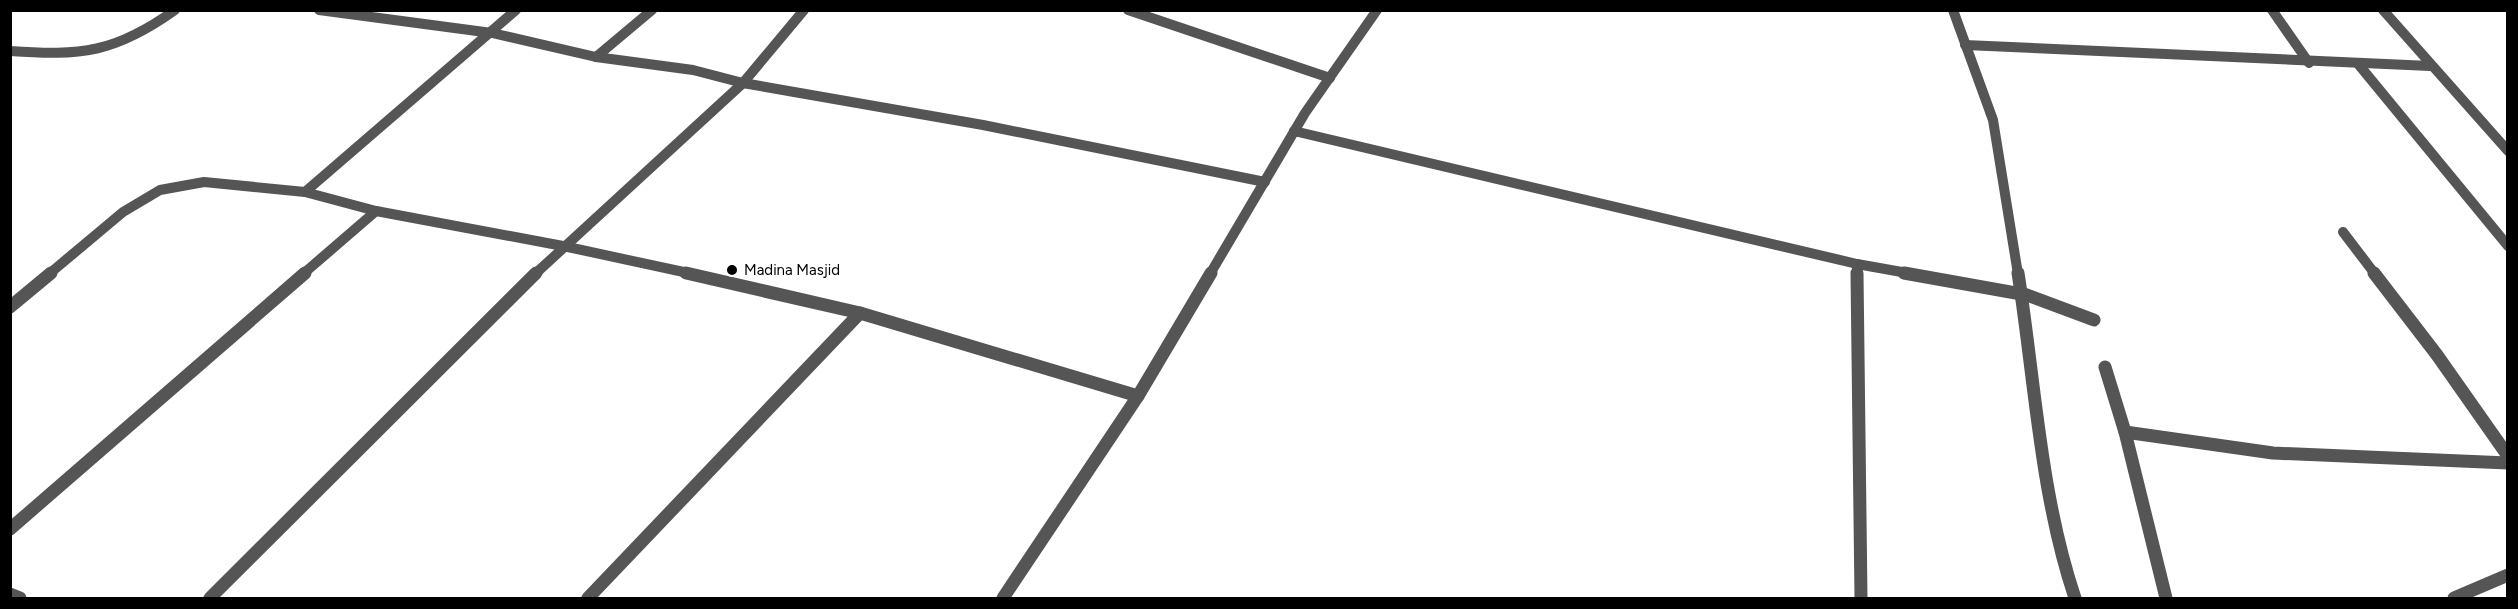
<svg xmlns="http://www.w3.org/2000/svg" width="2518" height="609" font-family="Figtree,sans-serif">
<style>
.lines{fill:none;stroke-linecap:round;stroke-linejoin:round}
.minor-far1{stroke:#555;stroke-width:10}
.minor{stroke:#555;stroke-width:13}
.tertiary-far1{stroke:#555;stroke-width:10}
.tertiary{stroke:#555;stroke-width:13}
.poi-dot{fill:#000;stroke:#fff;stroke-width:2}
.labels{text-anchor:middle;stroke-width:4.5;stroke-linejoin:round;paint-order:stroke}
.poi-label{font-size:15px;fill:#000;stroke:#fff;text-anchor:start}
</style>
<rect width="100%" height="100%" fill="#fff"/>
<g class="lines">
<g class="minor-far1">
<polyline points="319,10 492,33 596,57 693,70 743,83 983,125 1265,182"/>
<polyline points="1128,10 1330,78"/>
<polyline points="1953,10 1993,120 2018,274"/>
<polyline points="2272,10 2309,63"/>
<polyline points="2383,10 2508,151"/>
<polyline points="1965,45 2430,66"/>
<path d="M 10,51 C 81,56 115,53 175,10"/>
<polyline points="596,57 652,10"/>
<polyline points="2359,65 2508,246"/>
<polyline points="1294,131 1857,264 1913,274"/>
<polyline points="305,192 516,10"/>
<polyline points="2343,232 2375,274"/>
<polyline points="1857,264 1857,274"/>
<polyline points="49,274 123,212 160,190 204,182 305,192 376,211 563,246 693,274"/>
<polyline points="303,274 376,211"/>
<polyline points="535,274 743,83 804,10"/>
</g>
<g class="minor">
<polyline points="686,273 860,313 1138,396"/>
<polyline points="1857,273 1861,598"/>
<polyline points="1904,273 2027,295 2094,320"/>
<path d="M 2018,273 C 2035,381 2040,494 2075,598"/>
<polyline points="2374,273 2437,355 2508,456"/>
<polyline points="10,307 51,273"/>
<polyline points="2105,367 2125,432 2166,598"/>
<polyline points="2125,432 2273,453 2508,463"/>
<polyline points="10,529 305,273"/>
<polyline points="10,594 20,598"/>
<polyline points="210,598 536,273"/>
<polyline points="588,598 860,313"/>
<polyline points="2454,598 2508,575"/>
</g>
<polyline class="tertiary-far1" points="1210,274 1305,113 1377,10"/>
<polyline class="tertiary" points="1003,598 1138,396 1211,273"/>
</g>
<circle class="poi-dot" cx="732" cy="270" r="6"/>
<g class="labels">
<g class="poi-label">
<text x="744" y="275">Madina Masjid</text>
</g>
</g>
<rect width="2518" height="609" fill="none" stroke="#000000" stroke-width="24"/>
</svg>
